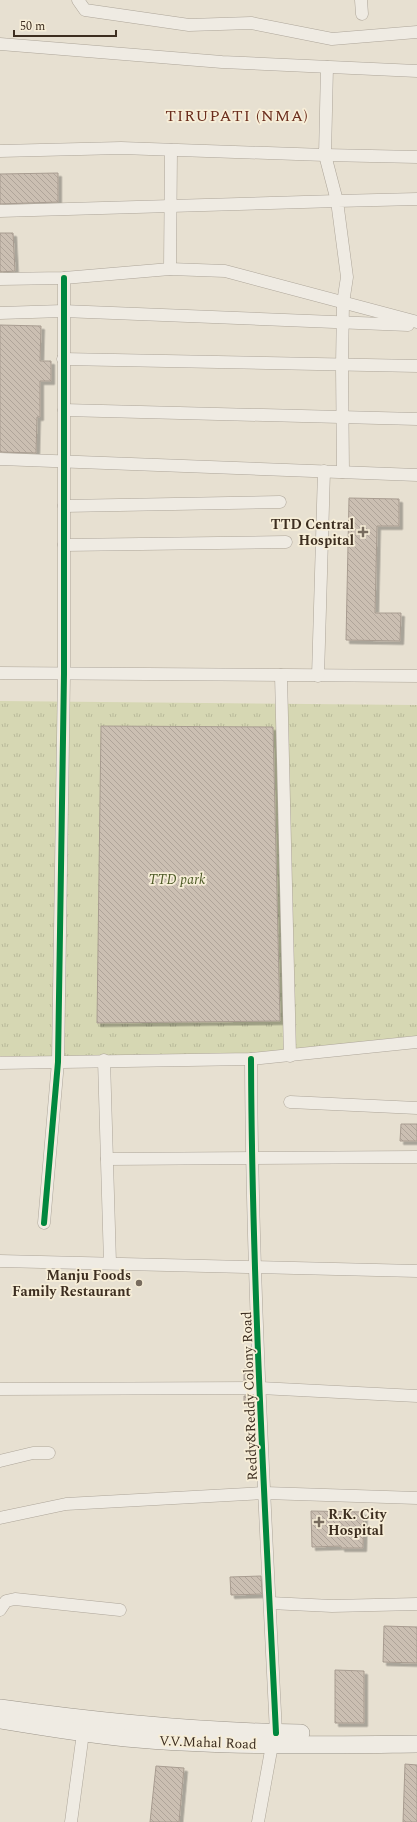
<svg xmlns="http://www.w3.org/2000/svg" width="417" height="1822" font-family="Spectral,serif">
<style>
.park{fill:url(#park-tufts)}
.building{fill:url(#building-back-hatch);stroke:#a89c90;filter:url(#shadow)}
.lines{fill:none;stroke-linecap:round;stroke-linejoin:round}
.street-casing{stroke:#ada599;stroke-width:13}
.secondary-casing{stroke:#9c958a;stroke-width:18}
.street{stroke:#efebe3;stroke-width:12}
.secondary{stroke:#efebe3;stroke-width:17}
.cycleway-casing{stroke:#f7eed8;stroke-width:8}
.cycleway{stroke:#00873e;stroke-width:6}
.poi-dot{fill:#786c5e;stroke:#f7eed8;stroke-width:1.5}
.labels{text-anchor:middle;stroke-width:3.5;stroke-linejoin:round;paint-order:stroke}
.poi-label{font-size:14px;font-weight:bold;fill:#3d2e20;stroke:#f7eed8;text-anchor:end}
.park-label{font-size:14px;font-style:italic;fill:#4d5a26;stroke:#f7eed8}
.street-label{font-size:14px;fill:#3d2e20;stroke:#f7eed8}
.quarter-label{font-size:16px;letter-spacing:1px;fill:#6b2e1e;stroke:#f7eed8}
</style>
<defs>
<pattern id="park-tufts" width="24" height="20" patternUnits="userSpaceOnUse"><rect width="24" height="20" fill="#d6d7b3"/><path d="M3 7l-1-3M5 7V3M7 7l1-3M15 17l-1-3M17 17v-4M19 17l1-3" fill="none" stroke="#b9b99a"/></pattern>
<pattern id="building-back-hatch" width="6" height="6" patternUnits="userSpaceOnUse"><rect width="6" height="6" fill="#cbbfb2"/><path d="M-1 5l2 2M0 0l6 6M5-1l2 2" fill="none" stroke="#afa499"/></pattern>
<filter id="shadow"><feDropShadow dx="3.5" dy="3.5" stdDeviation="0" flood-color="#0004"/></filter>
</defs>
<rect width="100%" height="100%" fill="#e7e0d1"/>
<polygon class="park" points="0,701 417,705 417,1042 290,1056 0,1056"/>
<g class="building">
<polygon points="58,173 58,202 0,204 0,174"/>
<polygon points="0,233 13,233 15,271 0,272"/>
<polygon points="0,325 41,326 40,361 51,361 51,381 40,381 40,417 37,417 36,453 0,452"/>
<polygon points="349,498 399,499 399,526 377,526 375,613 401,613 400,641 346,640"/>
<polygon points="101,726 273,727 280,1021 97,1023"/>
<polygon points="401,1124 417,1124 417,1141 400,1141"/>
<polygon points="244,1369 251,1369 252,1381 244,1381"/>
<polygon points="244,1396 252,1396 253,1404 244,1404"/>
<polygon points="311,1511 364,1512 363,1548 341,1548 341,1546 312,1547"/>
<polygon points="261,1576 262,1594 231,1595 230,1577"/>
<polygon points="384,1626 417,1627 417,1663 383,1662"/>
<polygon points="335,1670 364,1671 364,1723 335,1723"/>
<polygon points="405,1764 417,1765 417,1822 403,1822"/>
<polygon points="156,1766 184,1768 179,1822 150,1822"/>
</g>
<g class="lines">
<g class="street-casing">
<g id="street">
<polyline points="78,0 85,10 189,25 251,23 332,39 417,32"/>
<polyline points="361,0 362,14"/>
<polyline points="0,44 222,62 417,71"/>
<polyline points="0,151 121,148 325,155 327,67"/>
<polyline points="0,211 337,201 325,155 417,157"/>
<polyline points="170,269 171,150"/>
<polyline points="0,279 64,278 170,269 225,271 417,322"/>
<polyline points="0,313 63,311 408,325"/>
<polyline points="63,359 417,366"/>
<polyline points="64,410 417,419"/>
<polyline points="0,459 417,475"/>
<polyline points="343,472 342,366 343,303 347,277 337,201 417,199"/>
<polyline points="64,506 280,502"/>
<polyline points="64,545 286,542"/>
<polyline points="0,673 417,676"/>
<polyline points="281,675 290,1056"/>
<polyline points="318,676 324,471"/>
<path d="M 251,1059 C 252,1283 265,1508 276,1733"/>
<polyline points="104,1060 110,1263"/>
<polyline points="0,1063 251,1059 417,1042"/>
<polyline points="290,1102 417,1108"/>
<polyline points="107,1159 417,1157"/>
<polyline points="44,1223 58,1062 64,674 64,278"/>
<polyline points="0,1261 417,1271"/>
<polyline points="0,1389 260,1388 417,1396"/>
<polyline points="0,1461 33,1453 49,1453"/>
<polyline points="0,1518 66,1504 265,1493 417,1498"/>
<polyline points="270,1603 332,1606 417,1604"/>
<polyline points="0,1610 6,1601 15,1599 120,1610"/>
<polyline points="71,1822 83,1733"/>
<polyline points="258,1822 272,1745"/>
</g>
</g>
<g class="secondary-casing">
<g id="secondary">
<path d="M 0,1708 C 100,1722 200,1732 301,1733"/>
<path d="M 0,1720 C 42,1727 84,1734 126,1738 C 223,1747 320,1745 417,1744"/>
</g>
</g>
<use href="#street" class="street"/>
<use href="#secondary" class="secondary"/>
<g class="cycleway-casing">
<g id="cycleway">
<path d="M 251,1059 C 252,1283 265,1508 276,1733"/>
<polyline points="44,1223 58,1062 64,674 64,278"/>
</g>
</g>
<use href="#cycleway" class="cycleway"/>
</g>
<g class="poi-dot">
<path d="M361 526h4v4h4v4h-4v4h-4v-4h-4v-4h4z"/>
<circle cx="139" cy="1283" r="4"/>
<path d="M317 1516h4v4h4v4h-4v4h-4v-4h-4v-4h4z"/>
</g>
<g class="labels">
<g class="poi-label">
<text x="354" y="529">TTD Central<tspan x="354" dy="16">Hospital</tspan></text>
<text x="131" y="1280">Manju Foods<tspan x="131" dy="16">Family Restaurant</tspan></text>
<text x="328" y="1519" text-anchor="start">R.K. City<tspan x="328" dy="16">Hospital</tspan></text>
</g>
<g class="park-label">
<text x="177" y="884">TTD park</text>
</g>
<g class="street-label">
<text transform="translate(249 1396) rotate(-92)" y="5">Reddy&amp;Reddy Colony Road</text>
<text transform="translate(208 1742) rotate(2)" y="5">V.V.Mahal Road</text>
</g>
<g class="quarter-label">
<text x="237" y="121">TIRUPATI (NMA)</text>
</g>
</g>
<path d="M14 30v6h102v-6" fill="none" stroke="#3d2e20" stroke-width="2"/>
<text x="20" y="30" font-size="12" fill="#3d2e20" stroke="#f7eed8" stroke-width="3" paint-order="stroke">50 m</text>
</svg>
